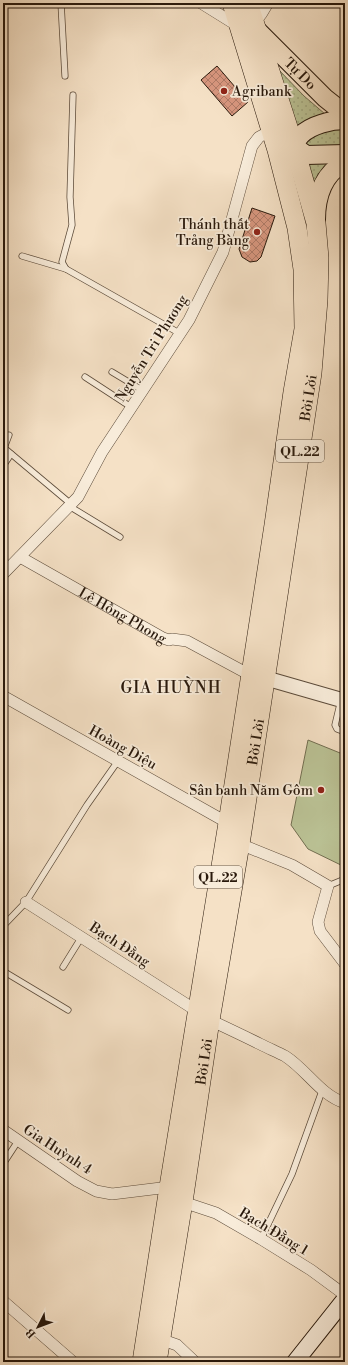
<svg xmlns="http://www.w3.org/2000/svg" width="348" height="1365" font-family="'Libre Bodoni',serif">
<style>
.grass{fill:url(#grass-dots);stroke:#726e51}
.garden{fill:#bbc396;stroke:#726e51}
.building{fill:url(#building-cross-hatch);stroke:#29190c}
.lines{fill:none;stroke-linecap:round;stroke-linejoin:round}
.service-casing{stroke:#5c4b3a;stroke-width:7}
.minor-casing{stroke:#5c4b3a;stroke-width:12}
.tertiary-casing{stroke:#5c4b3a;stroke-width:16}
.secondary-casing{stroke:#29190c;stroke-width:18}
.primary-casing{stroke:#29190c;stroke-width:20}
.trunk-casing{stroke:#29190c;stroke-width:20}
.service{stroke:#f8ecda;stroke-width:5.5}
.minor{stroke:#f8ecda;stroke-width:11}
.tertiary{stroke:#f8ecda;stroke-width:14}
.secondary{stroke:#f8ecda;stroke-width:16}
.primary{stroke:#f5e1c6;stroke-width:18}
.trunk{stroke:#f5e1c6;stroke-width:19}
.poi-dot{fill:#8f2418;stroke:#f8ecda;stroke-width:1.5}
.labels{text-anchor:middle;stroke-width:3.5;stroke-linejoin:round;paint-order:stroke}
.shield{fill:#f8ecda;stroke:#67584a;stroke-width:1}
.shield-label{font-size:13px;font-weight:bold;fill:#29190c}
.street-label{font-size:14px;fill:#29190c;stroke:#f8ecda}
.poi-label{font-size:14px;fill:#29190c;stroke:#f8ecda;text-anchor:end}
.quarter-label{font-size:16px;letter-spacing:1px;fill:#29190c;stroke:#f8ecda}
</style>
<defs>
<pattern id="grass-dots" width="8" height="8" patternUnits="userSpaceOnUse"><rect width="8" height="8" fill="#bbc396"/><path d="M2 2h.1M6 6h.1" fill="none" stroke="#a1a780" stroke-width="1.8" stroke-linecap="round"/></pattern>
<pattern id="building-cross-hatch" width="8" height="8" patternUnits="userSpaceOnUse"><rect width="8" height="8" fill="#d7967e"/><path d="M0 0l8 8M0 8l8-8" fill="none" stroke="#ae7a66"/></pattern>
</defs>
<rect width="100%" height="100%" fill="#f5e1c6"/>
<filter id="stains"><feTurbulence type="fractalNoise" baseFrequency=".005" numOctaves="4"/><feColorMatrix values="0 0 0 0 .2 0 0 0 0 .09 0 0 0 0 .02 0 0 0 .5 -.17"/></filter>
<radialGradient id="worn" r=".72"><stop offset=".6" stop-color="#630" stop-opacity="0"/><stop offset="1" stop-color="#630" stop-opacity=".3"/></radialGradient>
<g class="grass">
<polygon points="278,69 304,96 325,114 299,131"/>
<polygon points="334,124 345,131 345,147 307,146 303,144 305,137"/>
<polygon points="339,159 313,190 307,161"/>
</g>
<polygon class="garden" points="308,740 345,755 345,867 308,849 291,825"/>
<g class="building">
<polygon points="217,66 248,102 232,116 201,80"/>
<polygon points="252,208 275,216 261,257 257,261 250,262 242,257 239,249"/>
</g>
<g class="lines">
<g class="service-casing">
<g id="service">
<polyline points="61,3 65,76"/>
<polyline points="73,95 70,197 72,225 62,262 66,269 179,333"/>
<polyline points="22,256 66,269"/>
<polyline points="112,372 142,390"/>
<polyline points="85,377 131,407"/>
<polyline points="3,447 71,504"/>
<polyline points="4,448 9,435"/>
<polyline points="3,466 11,454"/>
<polyline points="69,506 120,537"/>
<polyline points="341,700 335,725 337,729 345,732"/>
<polyline points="328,886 345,879"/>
<polyline points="3,926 26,902 87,805 118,761"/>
<polyline points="63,967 81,938"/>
<polyline points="3,971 68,1010"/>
<polyline points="3,1164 18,1141"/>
<polyline points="261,1239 292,1174 322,1091"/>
<polyline points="300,1356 309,1362"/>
</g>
</g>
<g class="minor-casing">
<g id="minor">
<polyline points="201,3 238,26"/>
<polyline points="255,22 262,13 268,3"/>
<path id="s1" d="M 20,557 L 163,638 L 169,640 L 172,639 L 187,641 L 250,675"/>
<polyline points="3,574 78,497 102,452 189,320 223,252 252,146 259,137 276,128"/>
<polyline points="3,696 228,823"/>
<polyline points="240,844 292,865 328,886 318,922 320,931 345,964"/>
<polyline points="26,902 197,1011"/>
<path d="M 210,1020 C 227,1028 244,1036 260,1044 C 268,1048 277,1052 285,1056 C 307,1070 320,1095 345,1103"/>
<polyline points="3,1130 77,1181 96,1191 112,1194 169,1187"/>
<polyline points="183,1202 216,1213 261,1239 311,1270 345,1295"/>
<polyline points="3,1301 73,1362"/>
<polyline points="160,1339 177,1345 195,1362"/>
</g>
</g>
<g class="tertiary-casing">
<polyline id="tertiary" points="265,678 345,701"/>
</g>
<g class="secondary-casing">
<polyline id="secondary" points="295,1362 345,1299"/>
</g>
<g class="primary-casing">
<g id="primary">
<path id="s2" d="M 258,31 L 325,98 L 345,114"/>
<path d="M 345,120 C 331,120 311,125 301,135 C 298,138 296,143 294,146 L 306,155 L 345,154"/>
<path d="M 316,220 C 316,197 323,174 345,162"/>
</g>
</g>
<g class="trunk-casing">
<g id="trunk">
<polyline points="142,1362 169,1187 228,823 274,525 293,392 304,329 303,269 297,228 277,150 232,3"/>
<path id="s3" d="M 157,1362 L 183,1202 L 210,1020 L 240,844 L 312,373 L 318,300 L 319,258 L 316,223 L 294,146 L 248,3"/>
</g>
</g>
<use href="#service" class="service"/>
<use href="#minor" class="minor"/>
<use href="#tertiary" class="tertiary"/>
<use href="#secondary" class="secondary"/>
<use href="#primary" class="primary"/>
<use href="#trunk" class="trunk"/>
</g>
<g class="poi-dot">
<circle cx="224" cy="91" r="4"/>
<circle cx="257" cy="232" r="4"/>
<circle cx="321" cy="790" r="4"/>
</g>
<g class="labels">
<g class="shield">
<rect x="276" y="440" width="48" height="22" rx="3"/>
<rect x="194" y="866" width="48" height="22" rx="3"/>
</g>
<g class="shield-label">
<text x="300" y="456">QL.22</text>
<text x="218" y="882">QL.22</text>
</g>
<g class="street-label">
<text dy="5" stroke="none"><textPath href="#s2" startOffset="60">Tự Do</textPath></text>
<text transform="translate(151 348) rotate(-58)" y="5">Nguyễn Tri Phương</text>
<text dy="5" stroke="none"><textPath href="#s3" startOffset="976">Bời Lời</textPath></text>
<text dy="5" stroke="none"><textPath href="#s1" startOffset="118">Lê Hồng Phong</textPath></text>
<text dy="5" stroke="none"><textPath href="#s3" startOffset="628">Bời Lời</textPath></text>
<text transform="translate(123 747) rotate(29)" y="5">Hoàng Diệu</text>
<text transform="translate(120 944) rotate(33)" y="5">Bạch Đằng</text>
<text dy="5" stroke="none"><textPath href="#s3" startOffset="304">Bời Lời</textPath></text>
<text transform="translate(58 1149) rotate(33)" y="5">Gia Huỳnh 4</text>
<text transform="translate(274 1231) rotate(31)" y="5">Bạch Đằng 1</text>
</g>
<g class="poi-label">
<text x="232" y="96" text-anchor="start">Agribank</text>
<text x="249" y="229">Thánh thất<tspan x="249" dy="16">Trảng Bàng</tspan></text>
<text x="313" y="795">Sân banh Năm Gôm</text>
</g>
<g class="quarter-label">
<text x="171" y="693">GIA HUỲNH</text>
</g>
</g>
<rect width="348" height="1365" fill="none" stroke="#f5e1c6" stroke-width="16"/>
<rect x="4" y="4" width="340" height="1357" fill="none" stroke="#29190c" stroke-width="2"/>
<rect x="8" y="8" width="332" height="1349" fill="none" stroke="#29190c"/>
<g transform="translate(38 1327) rotate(228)" stroke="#f8ecda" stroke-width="3" paint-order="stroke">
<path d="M0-3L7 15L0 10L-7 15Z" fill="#29190c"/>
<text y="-6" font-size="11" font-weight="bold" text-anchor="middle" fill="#29190c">B</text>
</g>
<rect width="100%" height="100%" filter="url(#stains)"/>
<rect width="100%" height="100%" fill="url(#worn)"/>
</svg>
